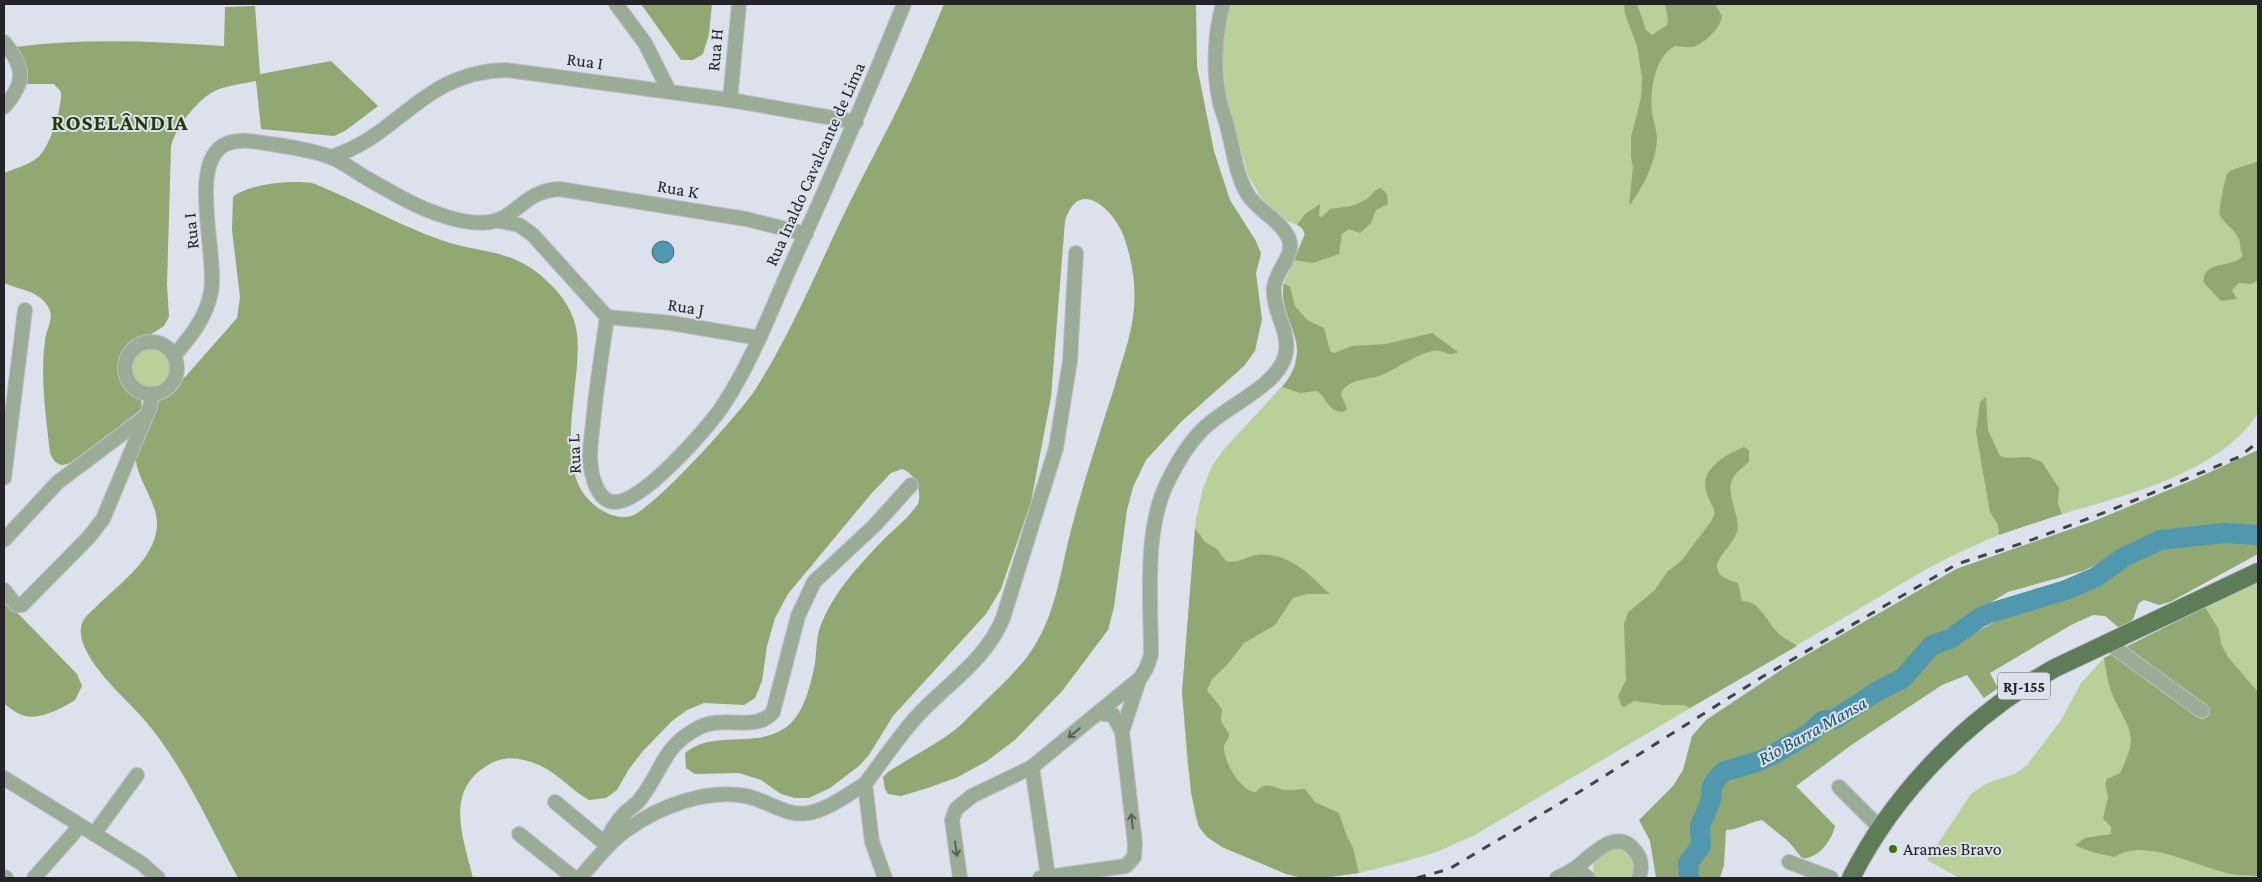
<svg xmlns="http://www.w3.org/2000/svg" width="2262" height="882" font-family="'Crimson Pro',serif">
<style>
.green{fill:#b9d099}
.forest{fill:#92a872}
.water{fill:#4f98ad;stroke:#427585}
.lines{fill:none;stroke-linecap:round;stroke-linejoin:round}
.river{stroke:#4f98ad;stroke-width:20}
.minor-casing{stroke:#bbbfc9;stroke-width:16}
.major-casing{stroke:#bbbfc9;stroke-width:20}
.minor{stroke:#9aab96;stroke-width:14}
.major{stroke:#5d7c57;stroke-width:18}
.rail{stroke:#414449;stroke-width:3;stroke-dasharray:9 9;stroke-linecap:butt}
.oneway{stroke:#58615a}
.poi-dot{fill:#3c7404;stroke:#dde1ec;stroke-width:2}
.labels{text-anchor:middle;stroke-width:4;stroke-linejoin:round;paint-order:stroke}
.shield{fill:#dde1ec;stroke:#5a5d63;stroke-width:1}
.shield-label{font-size:16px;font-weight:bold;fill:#222428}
.street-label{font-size:18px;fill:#222428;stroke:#dde1ec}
.poi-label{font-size:18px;fill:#222428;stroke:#dde1ec;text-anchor:start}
.water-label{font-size:19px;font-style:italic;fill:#175564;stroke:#dde1ec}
.district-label{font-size:22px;font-weight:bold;letter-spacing:1px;fill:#203b0b;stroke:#dde1ec}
</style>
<rect width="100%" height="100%" fill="#dde1ec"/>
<g class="green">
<path d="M 1228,4 L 2258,4 L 2258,413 C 2213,484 2091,502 2016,528 C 1984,540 1953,555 1923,571 L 1473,836 L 1434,853 L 1399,863 L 1359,873 L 1322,878 L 1302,878 L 1286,874 L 1222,847 L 1207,837 L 1199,827 L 1195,815 L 1187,762 L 1182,692 L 1196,519 L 1203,488 L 1212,466 L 1224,449 L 1287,381 L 1294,368 L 1298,345 L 1286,305 L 1283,286 L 1305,232 L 1300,226 L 1287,221 L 1261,198 L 1248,175 L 1225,93 L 1222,34 Z"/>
<circle cx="152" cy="369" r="20"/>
<polygon points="2258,582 2258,878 1959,878 1927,860 1971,794 1987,783 2015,774 2027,765 2061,720 2081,683 2104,658"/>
<path d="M 1610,845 L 1633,853 L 1635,878 L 1596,878 C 1588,862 1598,854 1610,845 Z"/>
</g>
<g class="forest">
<polygon points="641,4 712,4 709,34 703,54 693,60 681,60"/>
<path d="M 944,4 L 1196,4 L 1197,66 L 1214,151 L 1230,200 L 1256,241 L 1261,254 L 1256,273 L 1262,319 L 1255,351 L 1244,366 L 1182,421 L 1146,460 L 1133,487 L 1127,510 L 1114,607 L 1108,630 L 1063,690 L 1015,740 L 987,761 L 958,777 L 928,788 L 901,796 L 888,794 L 885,789 L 883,777 L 888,772 C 909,758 932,747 952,732 C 961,726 969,716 977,709 C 994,692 1012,676 1027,657 C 1058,616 1060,567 1074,519 C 1086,474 1101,429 1115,385 C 1122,360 1132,334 1134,308 C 1136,284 1132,260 1124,237 C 1114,210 1079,176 1065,221 L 1051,397 L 1031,502 L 1001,589 L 986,614 L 893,716 L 869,755 L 859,766 L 830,788 L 809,798 L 795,798 L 781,794 L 761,780 L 739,773 L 695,774 L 686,768 L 685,753 C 714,729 754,749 785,728 C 804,715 811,684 815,663 C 817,649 816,635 822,622 C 836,589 862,562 886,537 C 897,527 909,517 918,504 C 922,491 916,474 902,469 L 891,473 L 871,494 L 788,594 L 775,618 L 767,646 L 762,681 L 755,698 L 744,705 L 704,703 L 687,710 L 672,721 L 643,751 L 629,769 L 617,790 L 606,798 L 589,800 C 571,790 558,773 539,765 C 522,758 505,754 488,765 C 444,791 463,837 473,878 L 238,878 C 208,823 182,762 141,716 C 123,696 72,652 82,623 C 85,616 92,611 97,606 C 118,585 149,564 156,533 C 163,502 131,479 136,447 L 159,399 L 186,376 L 237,318 L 240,297 L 232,230 L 233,197 C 247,184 297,179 315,184 C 357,201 398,225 441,240 C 484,255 513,247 550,284 C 564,297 575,315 577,334 C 583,379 552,464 590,501 C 600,511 616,520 631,516 C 654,509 740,413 755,390 C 790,335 815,275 843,216 C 865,171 889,128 910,83 C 922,57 933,30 944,4 Z"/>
<path d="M 1624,4 L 1637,4 L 1646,30 L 1652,35 L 1667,25 L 1668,19 L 1665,4 L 1715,4 L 1722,16 C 1721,28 1703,45 1692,47 C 1686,48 1681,46 1675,46 C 1654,57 1650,91 1652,112 C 1653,121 1657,130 1657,139 C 1656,162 1643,188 1629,206 L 1633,167 L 1631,157 L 1631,137 L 1641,98 L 1642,78 L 1637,46 L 1625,14 Z"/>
<path d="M 255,6 L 260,74 L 331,61 L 378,106 L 345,131 L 334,136 L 261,129 L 256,81 C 243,84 229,85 217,90 C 200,96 174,129 171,147 L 167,285 L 169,317 L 164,326 L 131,347 L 122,360 C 120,377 126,389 141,399 L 142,408 C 132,418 75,465 63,465 C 56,465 52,458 50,453 C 46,417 40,377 45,341 C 46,328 56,317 47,305 C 37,290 19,290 4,283 L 4,173 C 14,169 28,165 37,158 C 50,148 62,108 61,92 L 54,84 L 26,84 L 27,76 L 15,47 C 84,38 154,41 224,46 L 225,7 Z"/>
<path d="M 2258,161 L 2258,280 L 2251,284 L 2239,283 L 2232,290 L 2237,299 L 2221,301 L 2204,283 C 2201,259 2235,269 2243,255 C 2239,249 2242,244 2238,237 C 2234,229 2225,224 2220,216 C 2218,212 2225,174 2229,172 C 2236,167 2250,165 2258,161 Z"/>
<path d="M 1381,188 L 1387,194 L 1388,204 L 1376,210 L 1371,223 L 1360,233 L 1349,229 L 1342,234 L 1339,254 L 1313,263 L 1294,260 L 1305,235 L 1302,228 L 1297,225 L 1305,214 L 1320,204 L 1319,216 L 1322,217 L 1330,209 C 1343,207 1354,207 1365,200 C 1372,196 1373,190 1381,188 Z"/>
<path d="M 1284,283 L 1290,287 L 1295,306 L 1307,320 L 1324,328 L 1330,351 L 1334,353 L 1352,346 L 1386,344 L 1432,333 L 1458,352 C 1449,358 1442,348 1432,351 C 1414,356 1401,366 1384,374 C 1373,380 1344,378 1341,395 L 1347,408 L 1346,411 C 1329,415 1328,399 1317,391 L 1300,393 L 1282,387 C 1319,344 1276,322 1284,283 Z"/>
<polygon points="1986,397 1988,430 2000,456 2006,458 2029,457 2042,462 2059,488 2058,504 2062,514 1999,535 1998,525 1990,512 1976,432 1980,402"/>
<path d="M 1744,447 L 1749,450 L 1749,461 C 1745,467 1736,471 1733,478 C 1724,493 1741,515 1737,532 C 1734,543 1715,559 1717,568 C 1719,578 1729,580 1738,583 L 1742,601 C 1760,601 1765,619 1777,632 C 1782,638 1791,641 1797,646 L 1690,708 L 1684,705 L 1664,705 L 1634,701 L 1624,707 L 1621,705 L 1618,696 L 1626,680 L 1624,624 L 1628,612 L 1654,591 L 1667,572 L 1682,560 L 1712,520 L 1715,513 C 1713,505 1708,499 1706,491 C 1700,468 1727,454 1744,447 Z"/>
<polygon points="2258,450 2258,528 2207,526 2166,531 2146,538 2119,554 2083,571 2008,592 1930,639 1908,670 1878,684 1840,713 1816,719 1809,728 1794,733 1755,755 1723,768 1710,777 1704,789 1707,803 1694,828 1695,840 1687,852 1685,861 1686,878 1656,878 1650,841 1639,820 1673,786 1683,770 1692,736 1706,720 1787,666 1956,569 2094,521 2195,479"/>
<path d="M 1195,528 L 1205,542 L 1217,549 L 1226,561 C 1237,564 1246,557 1256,555 C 1288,551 1309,574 1330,594 L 1307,594 L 1293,598 L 1275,625 L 1244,643 L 1227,665 L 1212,679 L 1207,690 L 1222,709 C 1222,712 1221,717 1221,720 C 1222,725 1227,729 1229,734 C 1230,739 1224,742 1224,748 C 1224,762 1241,792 1256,792 C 1267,780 1272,788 1285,790 C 1291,791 1298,789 1305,789 L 1315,802 L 1339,813 L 1346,834 L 1353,848 L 1359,873 L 1322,878 L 1302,878 L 1286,874 L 1222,847 L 1207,837 L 1199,827 L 1191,793 L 1182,692 Z"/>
<path d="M 2258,539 L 2258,554 L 2170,602 L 2159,605 L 2144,600 L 2139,603 C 2134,613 2135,628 2118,627 L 2105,616 L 2093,615 L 2071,625 L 1990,673 L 1998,688 L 1984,698 L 1967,675 L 1942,685 L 1850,746 L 1796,786 L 1835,826 C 1832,840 1818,860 1802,858 L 1789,842 L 1762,820 C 1749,822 1739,830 1726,830 L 1724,865 L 1720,878 L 1693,878 L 1705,847 L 1702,832 L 1717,803 L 1718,786 L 1739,772 L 1760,769 L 1849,715 L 1916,672 L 1933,650 L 1955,643 L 2006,616 L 2097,585 L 2147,550 C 2183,538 2222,543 2258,539 Z"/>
<path d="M 4,599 L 77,674 L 82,686 L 75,700 C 63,708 39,720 25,716 C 17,714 10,708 4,704 Z"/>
<path d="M 2205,607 L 2219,630 L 2221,644 L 2228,657 L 2258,692 L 2258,876 C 2248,875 2237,876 2227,873 C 2195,866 2143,837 2115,857 C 2107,856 2080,849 2075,845 L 2085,838 L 2111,834 L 2111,826 L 2103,819 L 2108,797 L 2105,784 L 2107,779 L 2120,773 C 2140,733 2129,731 2113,696 C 2108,684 2106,671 2104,658 Z"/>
</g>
<circle class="water" cx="663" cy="252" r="11"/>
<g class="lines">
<polyline class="river" points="1689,878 1688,863 1701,846 1700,826 1711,800 1712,786 1719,776 1725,771 1757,762 1774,754 1810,733 1822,721 1835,719 1876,692 1903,678 1932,645 1950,639 1979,618 1990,613 2066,590 2096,577 2124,557 2160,540 2224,533 2258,535"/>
<g class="minor-casing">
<g id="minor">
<polyline points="616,4 645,43 669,91"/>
<path d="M 4,42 C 25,68 26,82 4,107"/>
<polyline points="730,100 739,4"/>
<path d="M 331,157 C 401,135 422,72 506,70 L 730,100 L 856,122"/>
<path d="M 500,221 L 519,225 L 533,235 L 607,317 C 602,353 596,388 593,423 C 591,440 588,457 592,474 C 595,486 601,502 615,502 C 642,503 707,429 722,407 C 752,362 771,310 793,261 C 832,176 869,90 904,4"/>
<polyline points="607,317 671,323 759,338"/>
<circle cx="151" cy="368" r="26"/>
<path d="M 174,356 C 191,336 206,318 211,292 C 218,256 187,161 226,144 C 241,138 256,142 271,144 C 290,147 313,150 330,157 C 342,161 353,170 363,176 C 394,194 427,214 463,221 C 517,232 514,192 559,189 L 746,219 L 806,234"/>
<polyline points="4,478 25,310"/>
<polyline points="4,540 58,482 146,416 150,407 152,394"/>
<polyline points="4,590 16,605 22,605 89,537 103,519 146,416"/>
<polyline points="2108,643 2202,711"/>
<path d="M 1122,732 L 1139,680 L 1146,669 L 1151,655 C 1151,601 1143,528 1169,479 C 1177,463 1188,445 1200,432 C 1222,407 1282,386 1286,351 C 1289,329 1272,310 1274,288 C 1275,271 1295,256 1289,239 C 1281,220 1259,212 1248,195 C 1237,177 1234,154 1229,134 C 1227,122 1221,110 1219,98 C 1213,68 1215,33 1223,4"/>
<polyline points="1032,767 1048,876"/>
<polyline points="4,778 141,863 158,878"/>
<polyline points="1839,787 1881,829"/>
<polyline points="555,802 608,846"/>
<polyline points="94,834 137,775"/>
<polyline points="519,834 574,878"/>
<path d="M 605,842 C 611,832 616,822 624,814 C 629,808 637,805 641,798 C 663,770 662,747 698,728 C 724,714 756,733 773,712 L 798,616 L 814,582 L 875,525 L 911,485"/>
<polyline points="1789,862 1831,878"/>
<polyline points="1576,868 1588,878"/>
<polyline points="4,877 6,878"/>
<polyline points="34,878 80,826"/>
<path d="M 580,878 C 595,861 609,842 628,829 C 660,806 706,789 746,796 C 767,800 786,817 808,813 C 828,810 848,794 865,784"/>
<path d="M 885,878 L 872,842 L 865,784 C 884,759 900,734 921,712 C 951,681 987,658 1003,618 L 1056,448 L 1070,361 L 1076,253"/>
<polyline points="960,878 952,820 956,809 972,796 1032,767 1138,680"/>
<polyline points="1040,878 1126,866 1134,857 1135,844 1122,732 1113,715 1099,713"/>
<path d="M 1557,878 C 1564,875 1571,871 1577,867 C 1593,854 1617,826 1636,852 C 1642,860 1642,869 1639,878"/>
</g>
</g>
<g class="major-casing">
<path id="major" d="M 1851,878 C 1895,791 1970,715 2055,668 L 2258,572"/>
</g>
<use href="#minor" class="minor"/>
<use href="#major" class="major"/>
<polyline class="rail" points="1417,878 1449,869 1579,792 1762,677 1957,564 2026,542 2111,510 2239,457 2258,442"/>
</g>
<defs><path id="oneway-shaft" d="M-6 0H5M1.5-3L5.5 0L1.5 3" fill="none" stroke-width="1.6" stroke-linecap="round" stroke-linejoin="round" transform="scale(1.25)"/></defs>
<g class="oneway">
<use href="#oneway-shaft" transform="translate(1074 733) rotate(141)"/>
<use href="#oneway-shaft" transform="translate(1132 821) rotate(-97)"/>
<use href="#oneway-shaft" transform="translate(956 849) rotate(82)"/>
</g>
<circle class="poi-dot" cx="1893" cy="849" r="5"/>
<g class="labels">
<rect class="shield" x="1998" y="672.5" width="52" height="27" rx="4"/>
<g class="shield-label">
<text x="2024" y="692">RJ-155</text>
</g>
<g class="street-label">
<text transform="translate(715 50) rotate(-85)" y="6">Rua H</text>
<text transform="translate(585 61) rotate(8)" y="6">Rua I</text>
<text transform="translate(815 164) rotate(-66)" y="6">Rua Inaldo Cavalcante de Lima</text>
<text transform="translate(678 189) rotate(10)" y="6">Rua K</text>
<text transform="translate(191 231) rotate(-96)" y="6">Rua I</text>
<text transform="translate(686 307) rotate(9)" y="6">Rua J</text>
<text transform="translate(574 454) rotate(-92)" y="6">Rua L</text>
</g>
<g class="poi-label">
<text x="1903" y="855">Arames Bravo</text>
</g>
<g class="water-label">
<text transform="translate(1812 730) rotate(-29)" y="7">Rio Barra Mansa</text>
</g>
<g class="district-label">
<text x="120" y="130">ROSELÂNDIA</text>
</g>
</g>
<rect width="2262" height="882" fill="none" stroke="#222428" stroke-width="10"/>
</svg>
